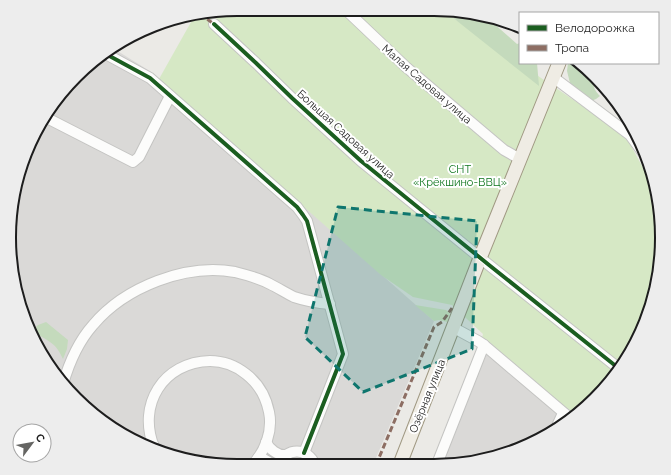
<svg xmlns="http://www.w3.org/2000/svg" width="671" height="475" font-family="Raleway,sans-serif">
<style>
.residential{fill:#dad9d7}
.grass{fill:#d6e8c5}
.forest{fill:#c4dabc}
.lines{fill:none;stroke-linecap:round;stroke-linejoin:round}
.minor-casing{stroke:#c4c4c2;stroke-width:12}
.major-casing{stroke:#a09983;stroke-width:15}
.minor{stroke:#fcfcfb;stroke-width:10}
.major{stroke:#efece4;stroke-width:13}
.quiet{stroke:#8d6e63;stroke-width:3;stroke-dasharray:6 3;stroke-linecap:butt}
.cycleway-casing{stroke:#fff;stroke-width:6}
.cycleway{stroke:#1b5e20;stroke-width:4}
.marked{fill:#0f766e;fill-opacity:0.2;stroke:#0f766e;stroke-width:3;stroke-dasharray:8 5;stroke-linejoin:round}
.labels{text-anchor:middle;stroke-width:4;stroke-linejoin:round;paint-order:stroke}
.street-label{font-size:11px;fill:#1d1d1d;stroke:#fff}
.park-label{font-size:11px;fill:#0f761e;stroke:#fff}
.rim{fill:none;stroke:#1d1d1d;stroke-width:2}
</style>
<rect width="100%" height="100%" fill="#ebeae6"/>
<g class="residential">
<polygon points="111,47 153,73 159,79 280,185 434,321 373,465 223,466 137,443 66,388 26,325 11,267 11,207 32,137 66,87"/>
<polygon points="486,352 567,420 521,449 464,464 440,464"/>
</g>
<g class="grass">
<polygon points="238,9 447,13 456,20 625,135 653,186 661,253 638,339 584,409 575,415 518,370 482,338 483,334 452,305 413,297 381,275 159,79 195,15"/>
<polygon points="415,305 446,310 450,313 447,322 439,320 434,321"/>
</g>
<g class="forest">
<polygon points="447,13 478,13 484,15 517,44 520,43 520,63 537,63 539,86"/>
<path d="M 568,63 L 576,63 L 596,79 L 594,80 C 593,88 595,91 600,96 L 596,99 L 591,101 L 570,83 L 567,71 Z"/>
<path d="M 46,322 L 68,340 L 67,349 L 63,359 C 56,343 50,342 35,333 L 34,329 L 38,325 Z"/>
</g>
<g class="lines">
<g class="minor-casing">
<g id="minor">
<polyline points="347,11 406,67 504,150 520,159"/>
<polyline points="214,24 256,63 292,98 361,161 489,265 617,367"/>
<polyline points="104,53 150,78 297,207 303,215 307,221 343,354 304,453"/>
<polyline points="553,77 630,135 644,154"/>
<polyline points="45,117 133,162 139,157 170,96"/>
<polyline points="649,163 650,165"/>
<polyline points="454,328 478,341 484,345 570,418"/>
<path d="M 63,384 C 69,363 78,342 93,325 C 125,287 186,263 235,272 C 247,275 259,278 270,284 C 278,288 286,293 294,297 C 306,301 317,303 330,304"/>
<polyline points="557,426 563,413"/>
<path d="M 266,442 C 269,449 278,456 286,455"/>
<path d="M 154,447 C 137,405 163,362 210,361 C 223,361 236,366 246,374 C 259,384 266,397 269,412 C 273,431 265,452 252,465"/>
<polyline points="258,458 262,458 274,465"/>
<polyline points="437,464 484,345"/>
<path d="M 278,465 C 286,447 308,447 315,465"/>
</g>
</g>
<g class="major-casing">
<polyline id="major" points="400,464 480,258 559,63"/>
</g>
<use href="#minor" class="minor"/>
<use href="#major" class="major"/>
<g class="quiet">
<polyline points="200,14 214,24"/>
<polyline points="376,465 434,327 442,322 452,308"/>
</g>
<g class="cycleway-casing">
<g id="cycleway">
<polyline points="214,24 256,63 292,98 361,161 489,265 617,367"/>
<polyline points="104,53 150,78 297,207 303,215 307,221 343,354 304,453"/>
</g>
</g>
<use href="#cycleway" class="cycleway"/>
</g>
<path class="marked" d="M 338,207 L 477,221 L 472,349 L 363,392 L 305,337 Z"/>
<g class="labels">
<g class="street-label">
<text transform="translate(427 84) rotate(41)" y="4">Малая Садовая улица</text>
<text transform="translate(346 134) rotate(42)" y="4">Большая Садовая улица</text>
<text transform="translate(427 396) rotate(-68)" y="4">Озёрная улица</text>
</g>
<g class="park-label">
<text x="460" y="173">СНТ<tspan x="460" dy="13">«Крёкшино-ВВЦ»</tspan></text>
</g>
</g>
<path d="M0 0H671V475H0ZM237 16H434A221 221 0 0 1 655 237V238A221 221 0 0 1 434 459H237A221 221 0 0 1 16 238V237A221 221 0 0 1 237 16Z" fill="#ededed" fill-rule="evenodd"/>
<path class="rim" d="M237 16H434A221 221 0 0 1 655 237V238A221 221 0 0 1 434 459H237A221 221 0 0 1 16 238V237A221 221 0 0 1 237 16Z"/>
<rect x="519" y="12" width="140" height="52" fill="#ffffff" stroke="#a5a5a5"/>
<rect x="527" y="25" width="20" height="6" fill="#1b5e20" stroke="#a5a5a5"/>
<text x="555" y="32" font-size="12" fill="#1d1d1d">Велодорожка</text>
<rect x="527" y="45" width="20" height="6" fill="#8d6e63" stroke="#a5a5a5"/>
<text x="555" y="52" font-size="12" fill="#1d1d1d">Тропа</text>
<g transform="translate(32 443) rotate(58)"><circle r="19" fill="#ffffff" stroke="#a5a5a5"/>
<path d="M0-3L7 15L0 10L-7 15Z" fill="#656563"/>
<text y="-6" font-size="11" font-weight="bold" text-anchor="middle" fill="#1d1d1d">С</text>
</g>
</svg>
